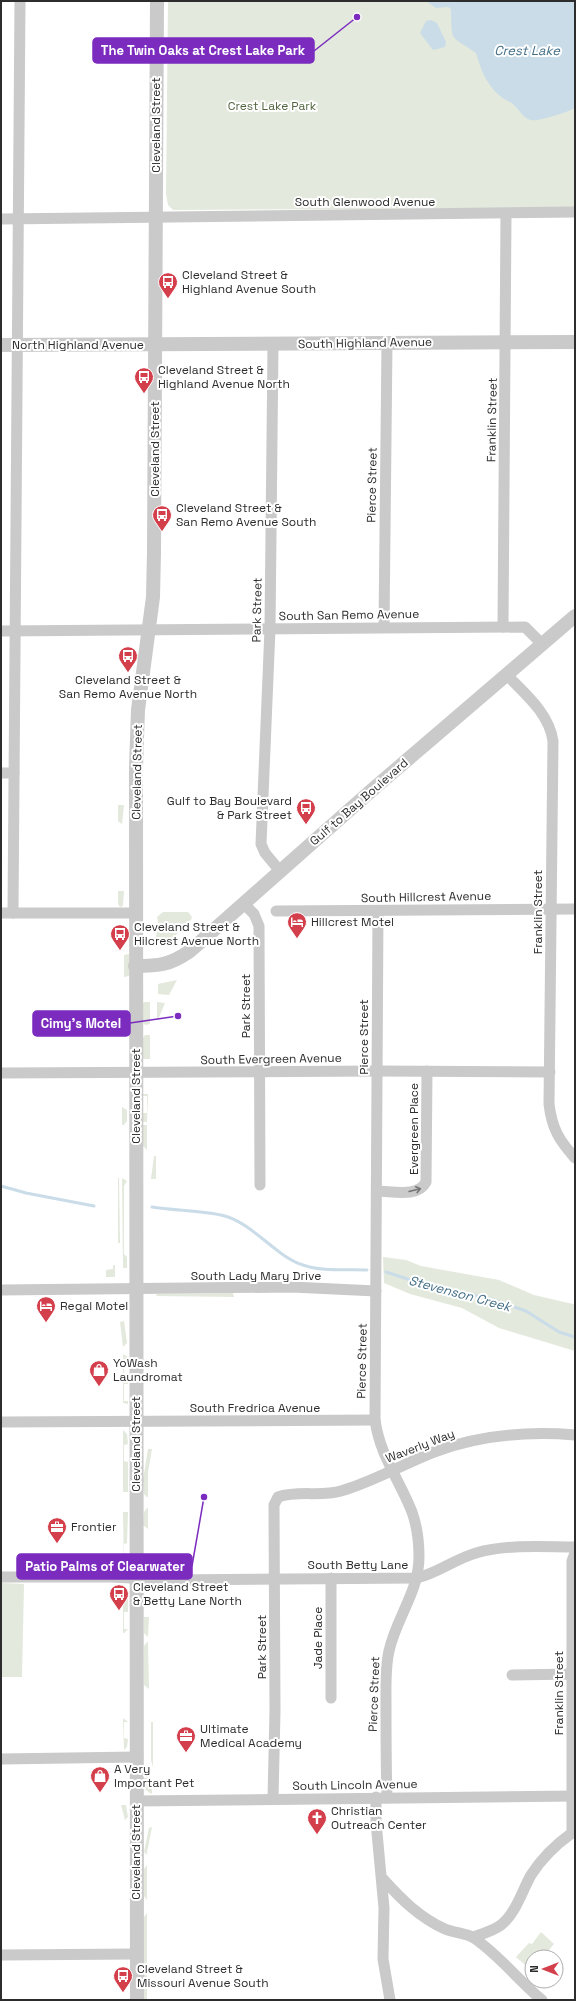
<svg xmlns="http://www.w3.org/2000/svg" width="576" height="2001" font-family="'Space Grotesk',sans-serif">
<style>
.green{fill:#e3e9dc}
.water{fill:#c9dce8}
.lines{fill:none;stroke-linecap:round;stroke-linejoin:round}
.stream{stroke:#c9dce8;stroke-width:3}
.minor{stroke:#cacaca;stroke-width:11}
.tertiary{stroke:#cacaca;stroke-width:14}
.oneway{stroke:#747474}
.labels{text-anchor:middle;stroke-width:4;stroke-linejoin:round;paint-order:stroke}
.park-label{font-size:12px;fill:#51643f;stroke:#fff}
.street-label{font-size:12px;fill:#2d2d2d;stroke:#fff}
.poi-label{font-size:12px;fill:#2d2d2d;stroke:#fff;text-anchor:start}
.water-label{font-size:13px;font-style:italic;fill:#436e87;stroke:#fff}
.leader{fill:none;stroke:#7b2cbf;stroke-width:1.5}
.callout-dot{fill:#7b2cbf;stroke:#fff;stroke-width:1.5}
.callout{fill:#7b2cbf;stroke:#7b2cbf;stroke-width:1.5}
.callout-label{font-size:13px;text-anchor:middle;font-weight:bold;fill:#fff}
</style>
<rect width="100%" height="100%" fill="#fff"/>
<g class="green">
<polygon points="168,1 575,1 575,208 173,210 168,205 166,194"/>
<polygon points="118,805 124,805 122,824 118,821"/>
<polygon points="118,891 124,891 123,906 120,907 118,904"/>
<path d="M 163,912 L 188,912 L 192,917 L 191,920 L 187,922 L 186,929 C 174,929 169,955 156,938 L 158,922 L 157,917 Z"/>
<polygon points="129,954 129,976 124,977 124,955"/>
<polygon points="177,980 169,995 158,994 158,984"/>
<polygon points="144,1002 150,1002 150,1024 145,1025 142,1021 141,1006"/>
<polygon points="157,1002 165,1003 158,1020 157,1020"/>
<polygon points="145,1035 150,1035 150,1059 142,1059 142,1039"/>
<polygon points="143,1094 148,1094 147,1122 143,1122 143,1113 147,1113 147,1096 143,1096"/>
<polygon points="122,1107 127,1110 127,1121 124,1125 122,1125"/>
<polygon points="143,1125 147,1125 147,1150 143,1146"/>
<polygon points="154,1156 156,1156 156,1179 151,1179"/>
<polygon points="118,1178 119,1178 120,1243 118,1243"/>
<polygon points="122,1178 127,1181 124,1186 124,1254 127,1257 127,1268 123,1268"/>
<polygon points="383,1257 406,1260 421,1266 499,1280 534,1295 573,1304 575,1305 575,1351 499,1328 462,1308 410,1294 384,1283"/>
<polygon points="113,1265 115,1265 115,1277 106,1277 106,1270 113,1269"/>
<polygon points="233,1293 234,1297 156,1296 157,1294"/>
<polygon points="124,1321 127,1343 123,1347 120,1322"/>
<polygon points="123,1354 128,1357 128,1365 124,1365 124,1380 128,1380 128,1384 124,1384 124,1401 128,1401 128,1404 123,1403"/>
<polygon points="123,1430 127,1434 128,1444 124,1445 124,1461 128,1462 128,1492 123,1492"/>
<polygon points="148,1449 152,1449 148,1472 148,1497 147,1497 144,1494 143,1480"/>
<polygon points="147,1508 148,1508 148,1529 143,1525 144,1512"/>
<polygon points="123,1512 128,1512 127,1543 124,1544 124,1560 128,1561 124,1571"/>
<polygon points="2,1583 24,1584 22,1677 1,1677"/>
<polygon points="123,1599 128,1599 128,1612 124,1612 124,1629 128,1629 124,1633 123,1633"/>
<polygon points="144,1617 149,1617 148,1637 144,1633"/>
<polygon points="147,1642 148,1642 149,1689 144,1685 144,1646"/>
<polygon points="123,1718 128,1722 124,1722 124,1738 128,1739 127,1747 124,1750"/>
<polygon points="151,1722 153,1722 153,1767 151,1760"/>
<polygon points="151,1777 152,1793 151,1794 145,1789 144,1778"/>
<polygon points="121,1805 126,1805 128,1817 125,1820"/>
<polygon points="152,1827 147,1852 147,1855 144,1852 149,1828"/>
<polygon points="147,1865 147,1900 144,1896 144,1869"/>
<polygon points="147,1913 147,2000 144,2000 144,1917"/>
<polygon points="541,1932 554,1944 543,1957 532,1957 531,1970 516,1957 529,1943 532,1944"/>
</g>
<g class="water">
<path d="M 426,1 L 575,1 L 575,108 C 568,112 537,122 531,120 C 524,119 520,111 515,106 C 510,101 504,100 500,96 C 486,84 481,70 476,53 C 449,34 452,43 451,9 L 448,7 L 436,8 Z"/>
<polygon points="431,20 437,23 446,42 445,47 433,50 420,33 426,21"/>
</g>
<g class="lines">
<g class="stream">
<polyline points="1,1186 26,1193 94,1206"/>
<path d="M 152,1207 C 174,1211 209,1210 228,1217 C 256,1227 277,1257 303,1265 C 322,1272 347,1269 367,1270"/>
<polyline points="386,1272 423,1284 491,1299 526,1311 559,1332 575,1337"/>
</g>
<g class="minor">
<polyline points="1,219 575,212"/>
<polyline points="273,344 270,629 261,844 265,853 280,871"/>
<polyline points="384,627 387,343"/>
<polyline points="503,627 506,214"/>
<polyline points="1,631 525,627 542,644"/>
<path d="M 506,674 C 525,694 549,713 553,741 L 549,1104 C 552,1129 559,1140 575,1158"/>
<polyline points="1,773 14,773"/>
<polyline points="244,904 254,914 259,926 260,1185"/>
<polyline points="276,911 575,909"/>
<path d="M 378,911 L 375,1420 C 380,1456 399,1479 412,1512 C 417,1526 419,1542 419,1557 C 419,1592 396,1618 389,1651 C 385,1668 386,1688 386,1706 C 386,1736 386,1766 387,1797"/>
<polyline points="1,913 136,913"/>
<polyline points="13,913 20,1"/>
<polyline points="1,1073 377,1071 550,1072"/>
<path d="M 377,1191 C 392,1191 418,1198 426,1182 L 427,1071"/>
<polyline points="1,1290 292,1287 376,1291"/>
<polyline points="1,1422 375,1420"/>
<path d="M 1,1577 L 112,1577 L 167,1580 L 417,1578 C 438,1573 455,1559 476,1553 C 508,1544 543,1547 575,1547"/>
<polyline points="512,1675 575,1674"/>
<polyline points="331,1698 331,1578"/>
<polyline points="1,1759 136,1757"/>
<polyline points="376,1797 376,1822 384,1908 383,1959 390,2000"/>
<path d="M 273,1799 L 275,1711 L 274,1505 L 278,1497 C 298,1490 321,1497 341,1491 C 373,1482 403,1464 434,1452 C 479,1435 527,1431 575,1435"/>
<polyline points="136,1801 575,1796"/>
<polyline points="572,1833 572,1561 575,1553"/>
<path d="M 383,1879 C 401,1899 420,1918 445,1929 C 454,1933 466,1933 474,1938 C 499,1955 519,1981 542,2000"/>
<path d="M 473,1937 C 482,1934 493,1931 501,1925 C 516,1913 522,1891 531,1875 C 542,1858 555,1845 572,1833"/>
<polyline points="1,1955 137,1954"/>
</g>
<g class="tertiary">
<polyline points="1,345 575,342"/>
<path d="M 135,966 C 159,966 170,965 190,951 L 372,790 L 575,616"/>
<polyline points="137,2000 136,768 138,710 153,597 154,552 157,1"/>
</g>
</g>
<defs><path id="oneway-shaft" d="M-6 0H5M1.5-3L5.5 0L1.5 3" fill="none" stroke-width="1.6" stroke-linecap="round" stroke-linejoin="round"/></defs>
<use class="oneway" href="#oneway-shaft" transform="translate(415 1190) rotate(-14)"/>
<defs>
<g id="bus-pin" transform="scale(1)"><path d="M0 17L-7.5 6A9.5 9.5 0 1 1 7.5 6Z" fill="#d43f4c" stroke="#fff"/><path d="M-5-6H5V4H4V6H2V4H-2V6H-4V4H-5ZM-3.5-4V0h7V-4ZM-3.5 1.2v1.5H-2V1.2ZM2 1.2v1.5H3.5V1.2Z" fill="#fff"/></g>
<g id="hotel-pin" transform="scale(1)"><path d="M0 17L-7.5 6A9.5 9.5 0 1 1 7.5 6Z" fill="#d43f4c" stroke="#fff"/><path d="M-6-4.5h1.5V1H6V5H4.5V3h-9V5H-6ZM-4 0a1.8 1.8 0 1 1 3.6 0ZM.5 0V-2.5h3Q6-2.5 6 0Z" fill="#fff"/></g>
<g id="shop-pin" transform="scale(1)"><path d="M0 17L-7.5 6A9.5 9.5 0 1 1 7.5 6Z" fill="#d43f4c" stroke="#fff"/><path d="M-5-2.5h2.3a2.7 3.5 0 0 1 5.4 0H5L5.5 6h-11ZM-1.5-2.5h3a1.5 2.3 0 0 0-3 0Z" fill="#fff"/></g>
<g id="office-pin" transform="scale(1)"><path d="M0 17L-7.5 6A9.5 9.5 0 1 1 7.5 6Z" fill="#d43f4c" stroke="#fff"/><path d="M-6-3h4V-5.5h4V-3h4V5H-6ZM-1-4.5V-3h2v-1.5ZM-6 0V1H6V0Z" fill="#fff"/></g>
<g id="church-pin" transform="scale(1)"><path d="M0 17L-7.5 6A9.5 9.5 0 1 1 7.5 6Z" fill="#d43f4c" stroke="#fff"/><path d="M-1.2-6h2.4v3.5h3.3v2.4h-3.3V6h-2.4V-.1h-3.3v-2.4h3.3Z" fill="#fff"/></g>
</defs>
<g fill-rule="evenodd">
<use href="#bus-pin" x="168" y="282"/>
<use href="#bus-pin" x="144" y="377"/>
<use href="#bus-pin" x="162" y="515"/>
<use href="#bus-pin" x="128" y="656"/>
<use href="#bus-pin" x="306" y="808"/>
<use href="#hotel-pin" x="297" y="922"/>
<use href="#bus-pin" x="120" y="934"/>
<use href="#hotel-pin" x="46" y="1306"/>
<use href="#shop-pin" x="99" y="1370"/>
<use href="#office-pin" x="57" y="1527"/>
<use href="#bus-pin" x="119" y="1594"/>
<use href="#office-pin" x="186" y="1736"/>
<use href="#shop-pin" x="100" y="1776"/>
<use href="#church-pin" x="317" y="1818"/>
<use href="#bus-pin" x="123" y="1976"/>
</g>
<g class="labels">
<g class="park-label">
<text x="272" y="110">Crest Lake Park</text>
</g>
<g class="street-label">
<text transform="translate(156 125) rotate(-90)" y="4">Cleveland Street</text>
<text x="365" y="206">South Glenwood Avenue</text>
<text transform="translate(365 343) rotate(-1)" y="4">South Highland Avenue</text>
<text x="78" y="349">North Highland Avenue</text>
<text transform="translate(492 420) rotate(-89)" y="4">Franklin Street</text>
<text transform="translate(155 449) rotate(-90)" y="4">Cleveland Street</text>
<text transform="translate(372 485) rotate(-89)" y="4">Pierce Street</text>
<text transform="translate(257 610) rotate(-89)" y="4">Park Street</text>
<text transform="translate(349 615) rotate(-1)" y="4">South San Remo Avenue</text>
<text transform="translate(137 772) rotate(-89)" y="4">Cleveland Street</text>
<text transform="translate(359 802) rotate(-41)" y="4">Gulf to Bay Boulevard</text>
<text transform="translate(426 897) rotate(-1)" y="4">South Hillcrest Avenue</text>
<text transform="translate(538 912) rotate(-90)" y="4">Franklin Street</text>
<text transform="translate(246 1006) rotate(-90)" y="4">Park Street</text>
<text transform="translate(364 1037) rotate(-90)" y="4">Pierce Street</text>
<text transform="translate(271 1059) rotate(-1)" y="4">South Evergreen Avenue</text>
<text transform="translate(136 1096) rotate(-90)" y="4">Cleveland Street</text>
<text transform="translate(414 1129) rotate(-90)" y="4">Evergreen Place</text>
<text x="256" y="1280">South Lady Mary Drive</text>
<text transform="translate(362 1361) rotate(-89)" y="4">Pierce Street</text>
<text x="255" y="1412">South Fredrica Avenue</text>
<text transform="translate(136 1444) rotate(-90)" y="4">Cleveland Street</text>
<text transform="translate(420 1446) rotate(-21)" y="4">Waverly Way</text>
<text x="358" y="1569">South Betty Lane</text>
<text transform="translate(318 1638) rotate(-90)" y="4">Jade Place</text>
<text transform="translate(262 1647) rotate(-90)" y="4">Park Street</text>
<text transform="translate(559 1693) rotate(-90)" y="4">Franklin Street</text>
<text transform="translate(374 1694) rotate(-88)" y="4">Pierce Street</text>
<text transform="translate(355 1785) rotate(-1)" y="4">South Lincoln Avenue</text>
<text transform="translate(136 1852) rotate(-90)" y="4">Cleveland Street</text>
</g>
<g class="poi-label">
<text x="182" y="279">Cleveland Street &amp;<tspan x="182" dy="14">Highland Avenue South</tspan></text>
<text x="158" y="374">Cleveland Street &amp;<tspan x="158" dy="14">Highland Avenue North</tspan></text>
<text x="176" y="512">Cleveland Street &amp;<tspan x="176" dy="14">San Remo Avenue South</tspan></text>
<text x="128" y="684" text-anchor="middle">Cleveland Street &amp;<tspan x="128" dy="14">San Remo Avenue North</tspan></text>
<text x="292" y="805" text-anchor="end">Gulf to Bay Boulevard<tspan x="292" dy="14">&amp; Park Street</tspan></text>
<text x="311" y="926">Hillcrest Motel</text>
<text x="134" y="931">Cleveland Street &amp;<tspan x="134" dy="14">Hilcrest Avenue North</tspan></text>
<text x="60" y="1310">Regal Motel</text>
<text x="113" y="1367">YoWash<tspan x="113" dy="14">Laundromat</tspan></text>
<text x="71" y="1531">Frontier</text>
<text x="133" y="1591">Cleveland Street<tspan x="133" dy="14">&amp; Betty Lane North</tspan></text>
<text x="200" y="1733">Ultimate<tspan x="200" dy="14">Medical Academy</tspan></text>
<text x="114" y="1773">A Very<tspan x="114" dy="14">Important Pet</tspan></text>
<text x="331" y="1815">Christian<tspan x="331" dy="14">Outreach Center</tspan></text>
<text x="137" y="1973">Cleveland Street &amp;<tspan x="137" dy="14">Missouri Avenue South</tspan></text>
</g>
<g class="water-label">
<text x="527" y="55">Crest Lake</text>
<text transform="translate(460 1293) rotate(15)" y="5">Stevenson Creek</text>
</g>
</g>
<path class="leader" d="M357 17L314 51M178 1016L130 1023M204 1497L192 1566"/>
<g class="callout-dot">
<circle cx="357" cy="17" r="4"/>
<circle cx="178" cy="1016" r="4"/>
<circle cx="204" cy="1497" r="4"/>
</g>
<g class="callout">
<rect x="93" y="38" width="221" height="25" rx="4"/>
<rect x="33" y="1011" width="97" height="25" rx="4"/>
<rect x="17" y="1554" width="175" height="25" rx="4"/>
</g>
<g class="callout-label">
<text x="203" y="55">The Twin Oaks at Crest Lake Park</text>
<text x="81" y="1028">Cimy's Motel</text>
<text x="105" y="1571">Patio Palms of Clearwater</text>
</g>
<rect width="576" height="2001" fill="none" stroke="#2d2d2d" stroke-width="4"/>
<g transform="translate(544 1969) rotate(270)"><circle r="19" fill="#ffffff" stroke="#ababab"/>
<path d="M0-3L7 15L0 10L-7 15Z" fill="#d43f4c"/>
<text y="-6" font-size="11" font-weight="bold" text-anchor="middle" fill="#2d2d2d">N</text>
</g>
</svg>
